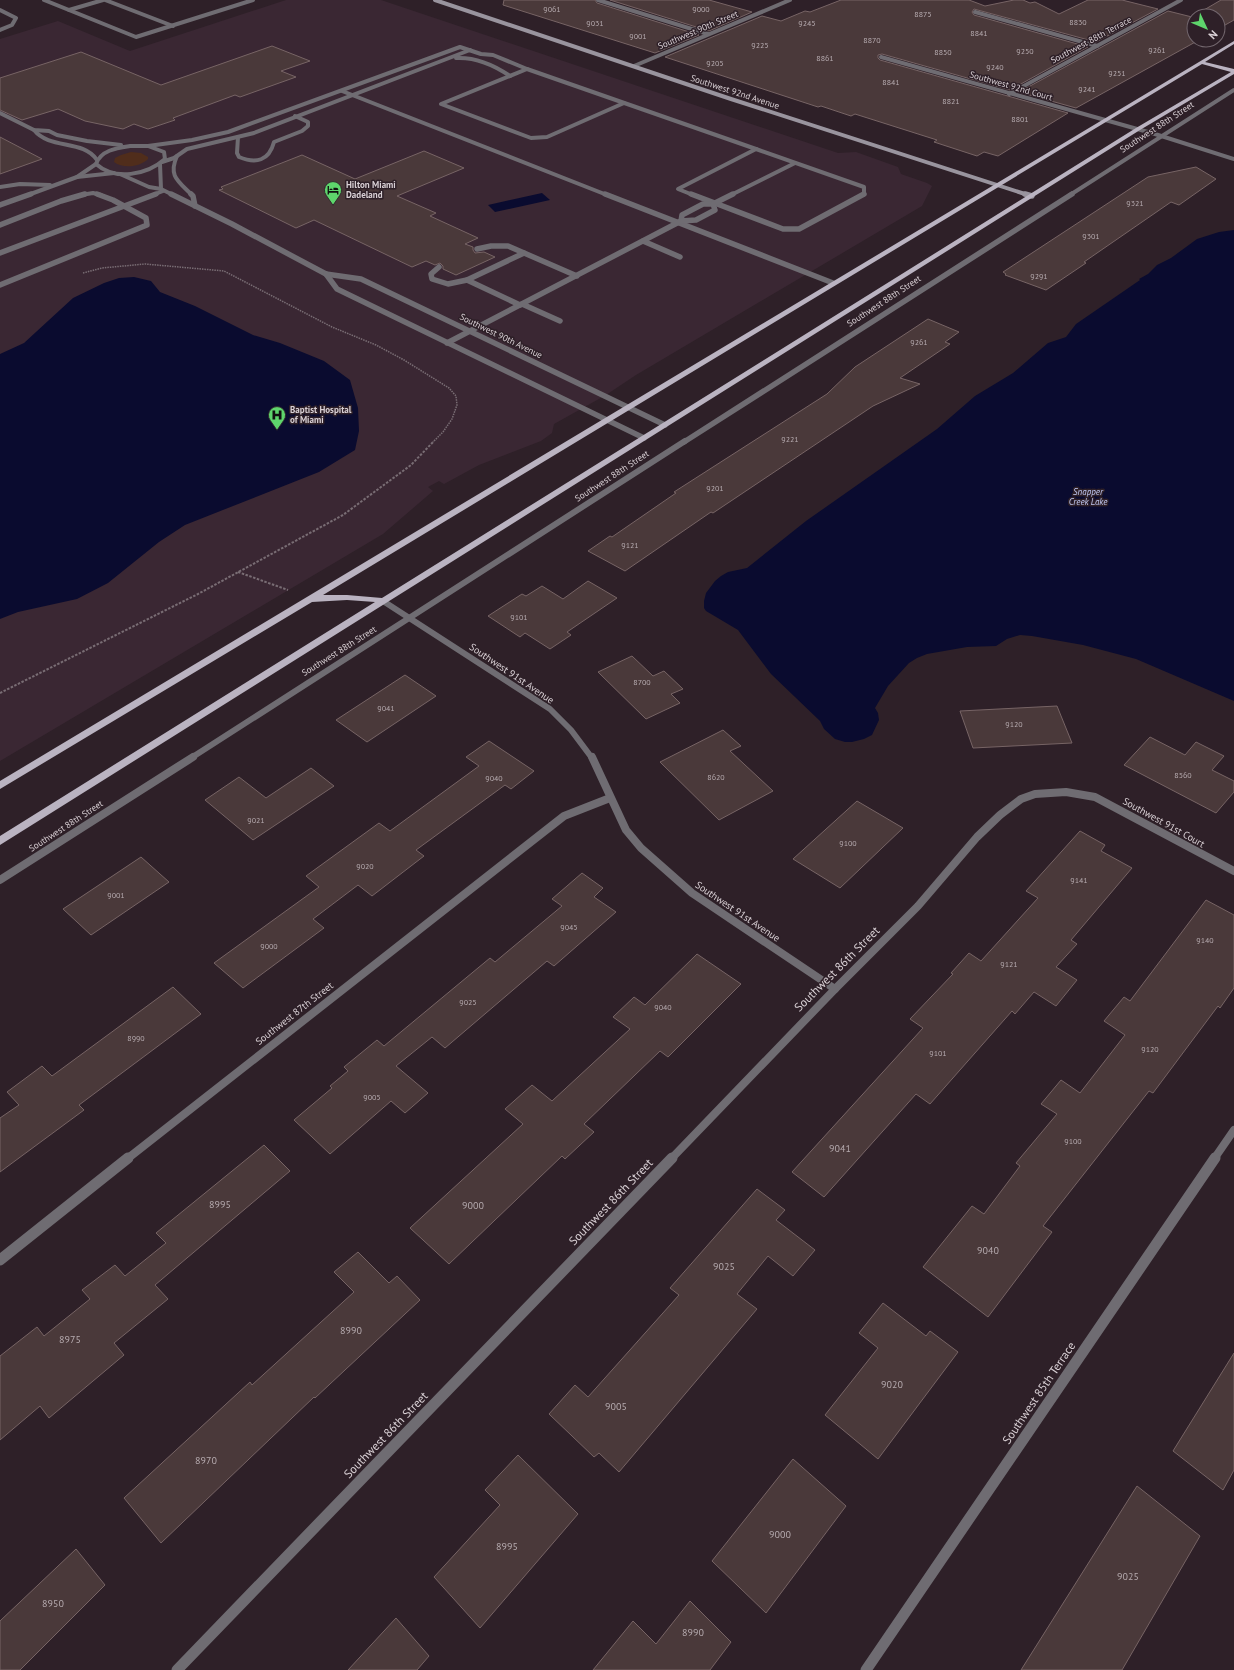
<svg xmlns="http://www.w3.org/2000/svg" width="1234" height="1670" font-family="'PT Sans',sans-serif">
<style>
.built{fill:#3a2733}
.green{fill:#502d1b}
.water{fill:#0a0b2f}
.building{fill:#4a393a;stroke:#776465}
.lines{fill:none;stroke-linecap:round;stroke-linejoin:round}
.path-far1{stroke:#796d74;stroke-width:1.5;stroke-dasharray:1.5 1;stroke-linecap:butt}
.path{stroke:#796d74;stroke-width:2;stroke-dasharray:2.5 1.5;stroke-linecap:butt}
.lane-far1{stroke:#6f6c72;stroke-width:4}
.lane{stroke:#6f6c72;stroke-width:5.5}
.street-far4{stroke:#6f6c72;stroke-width:4}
.street-far3{stroke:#6f6c72;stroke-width:5.5}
.street-far2{stroke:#6f6c72;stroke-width:6}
.street-far1{stroke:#6f6c72;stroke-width:8}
.street{stroke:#6f6c72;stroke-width:11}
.secondary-far1{stroke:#99949e;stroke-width:4}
.secondary{stroke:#99949e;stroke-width:5.5}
.primary{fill:#bab3c1;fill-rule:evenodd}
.labels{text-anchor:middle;stroke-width:3;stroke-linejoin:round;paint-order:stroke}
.number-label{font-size:8px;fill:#b5aaae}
.far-street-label{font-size:9px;fill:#d9d0d5;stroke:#2e2028}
.far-poi-label{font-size:9px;font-weight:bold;fill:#d9d0d5;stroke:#2e2028;text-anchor:start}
.far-water-label{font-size:9px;font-style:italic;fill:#c0c8f3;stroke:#2e2028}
.street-label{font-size:10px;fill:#d9d0d5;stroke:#2e2028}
.near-number-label{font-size:10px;fill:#b5aaae}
.near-street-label{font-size:12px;fill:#d9d0d5;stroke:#2e2028}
</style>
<rect width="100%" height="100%" fill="#2e2028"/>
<polygon class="built" points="286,0 381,0 838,153 856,152 898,167 901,174 927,183 932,186 922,206 636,375 606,395 554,424 552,433 541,441 479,465 444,484 439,481 428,487 433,491 383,534 0,761 0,39 58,21 130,51"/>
<path class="green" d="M 131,152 L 141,153 L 148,157 L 148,159 C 140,167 123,169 114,162 L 115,158 L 121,155 Z"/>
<g class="water">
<polygon points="542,193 550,200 495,212 488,205"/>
<polygon points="1234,230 1234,701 1136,659 1083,645 1032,636 1020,635 1007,639 996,646 967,647 927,654 917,658 909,663 888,686 875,708 878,713 879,720 872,735 864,739 852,742 845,742 835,739 824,729 820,721 771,674 738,630 706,611 704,608 704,601 706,593 715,581 721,576 728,572 747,568 806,521 937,429 975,396 1013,373 1048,343 1066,337 1076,324 1140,280 1139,279 1148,274 1157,265 1171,258 1197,239 1219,232"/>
<polygon points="134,277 151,281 160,292 195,306 253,335 280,343 324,361 350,380 358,408 359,431 355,450 319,472 185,525 159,542 108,583 77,599 18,612 0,619 0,354 24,343 73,298 104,283 119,278"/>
</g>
<g class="building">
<polygon points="504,0 595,0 597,3 699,35 655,53 503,5"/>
<polygon points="610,0 709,0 752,12 709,31"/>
<polygon points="841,0 969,0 985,6 1014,0 1023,0 1030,3 1035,2 1059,14 1088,0 1122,0 1158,9 1096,42 974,9 972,12 974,15 1088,47 1010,90 882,54 878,55 878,58 880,60 1068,113 998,156 984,152 977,156 934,142 937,140 855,114 851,116 821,106 818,107 665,57 762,16 781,21 805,11 810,12"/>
<polygon points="1221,0 1234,0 1234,20 1218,29 1218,16 1194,16 1194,40 1199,40 1076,108 1019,92 1168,11 1192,17"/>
<polygon points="272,46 310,61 281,71 296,77 240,97 235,95 173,118 175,120 148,129 134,124 123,129 85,121 58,109 22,120 0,110 0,78 81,52 161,85"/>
<polygon points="0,137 42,159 0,174"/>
<polygon points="424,151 464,168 397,196 436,213 430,216 478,238 465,244 473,247 473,250 475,253 484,252 495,257 456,275 443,269 443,266 440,263 435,265 426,261 412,267 314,220 296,228 219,190 223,189 221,187 302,155 355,179"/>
<polygon points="1196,167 1216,179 1179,205 1171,202 1084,262 1086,263 1046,290 1005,275 1006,274 1003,272 1148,177"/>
<polygon points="928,319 959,332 945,342 950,344 900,378 920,384 873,406 713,513 711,512 625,571 588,551 610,536 612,537 676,493 674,492 827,394 855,367"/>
<polygon points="588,581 617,598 567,632 571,635 550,649 525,633 520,637 488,616 522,594 526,596 542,586 563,599"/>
<polygon points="632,656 653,676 664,671 683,689 671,694 680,703 646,719 598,672"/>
<polygon points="405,675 436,696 367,742 336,720"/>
<polygon points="1057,706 1072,743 973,748 960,711"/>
<polygon points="723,730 741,746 730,751 773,791 719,820 660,762"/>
<polygon points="1150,737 1185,755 1196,742 1224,756 1212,770 1234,781 1234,792 1216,813 1124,765"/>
<polygon points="489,741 534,771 511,789 505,785 416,850 424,856 372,896 358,885 313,919 324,928 243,988 214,963 319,887 306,876 379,823 390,831 479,766 466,757"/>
<polygon points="311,768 334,786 253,840 205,800 239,777 266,798"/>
<polygon points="857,801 903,828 840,888 793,859"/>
<polygon points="1080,831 1105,845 1101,851 1132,868 1071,940 1077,944 1056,967 1077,980 1056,1006 1034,992 1015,1014 1012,1011 930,1104 916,1094 824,1197 792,1172 923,1028 910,1019 953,974 951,973 969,953 981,961 1038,898 1026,891"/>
<polygon points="141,857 169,882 91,935 63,909"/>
<polygon points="582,873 603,888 594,897 616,912 554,966 547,961 445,1048 432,1037 396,1066 428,1093 405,1113 391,1101 330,1154 294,1120 332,1088 330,1086 348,1071 344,1067 377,1040 384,1046 490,958 495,962 562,906 552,899"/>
<polygon points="1206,900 1234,915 1234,988 1220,1008 1218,1006 1153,1093 1149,1091 1043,1226 1052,1232 988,1317 923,1267 972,1206 984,1214 1020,1166 1016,1163 1057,1114 1041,1104 1061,1080 1080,1093 1125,1035 1104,1021 1124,997 1130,1001"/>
<polygon points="697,954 741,984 668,1057 660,1051 584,1124 594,1132 565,1159 562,1156 449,1264 410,1228 523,1124 505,1109 532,1085 552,1101 630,1029 613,1017 634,997 645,1005"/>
<polygon points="173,987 201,1014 79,1105 84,1110 0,1172 0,1118 19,1105 7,1092 42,1066 52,1076"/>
<polygon points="264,1145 290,1171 155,1285 168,1299 114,1343 124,1355 49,1418 40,1406 0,1440 0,1356 37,1327 44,1336 90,1299 82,1290 115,1265 125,1276 166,1243 156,1233"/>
<polygon points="757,1189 785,1210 776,1220 815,1250 793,1276 768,1256 737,1294 757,1309 619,1472 599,1453 594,1457 549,1414 575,1385 588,1397 679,1295 670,1288"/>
<polygon points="358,1252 389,1283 397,1276 420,1300 315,1398 314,1397 161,1543 124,1498 250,1382 252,1385 354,1292 334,1272"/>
<polygon points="883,1303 926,1336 930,1331 958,1352 878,1459 825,1415 878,1348 859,1333"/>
<polygon points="1234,1353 1234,1470 1223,1490 1173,1451"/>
<polygon points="518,1455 578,1514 480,1628 434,1577 500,1505 485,1490"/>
<polygon points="793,1459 846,1506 766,1613 712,1561"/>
<polygon points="1137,1486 1200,1536 1122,1670 1021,1670"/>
<polygon points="76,1549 105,1585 20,1670 0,1670 0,1621"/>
<polygon points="690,1601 731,1642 710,1670 593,1670 633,1621 656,1644"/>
<polygon points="396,1618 429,1656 417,1670 348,1670"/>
</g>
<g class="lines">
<polyline class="path-far1" points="83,273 102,268 145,264 224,271 332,327 376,345 404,360 449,388 456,396 457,405 452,419 443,432 433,442"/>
<g class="path">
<polyline points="238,572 288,590"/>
<polyline points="0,693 198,594 343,515 411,465 434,441"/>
</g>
<g class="lane-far1">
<polyline points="105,0 173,26"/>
<polyline points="69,10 103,0"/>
<path d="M 456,58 C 476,57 494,65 510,76"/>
<polyline points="527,69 441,104 531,138 547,137 624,103"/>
<polyline points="342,91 607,195"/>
<path d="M 238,137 L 237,153 L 239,157 C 256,164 269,161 274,142 L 302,131 L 308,126 L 308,122 L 295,116"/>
<polyline points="148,146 192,140 228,132 460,47 481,54 493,55 527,69 756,149"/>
<polyline points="756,149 864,187 864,194 863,195"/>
<polyline points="162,162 174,158 187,149 254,133 470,50"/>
<polyline points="77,177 96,164"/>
<polyline points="0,187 20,184 50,185"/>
<polyline points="28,195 77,177 114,173"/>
<polyline points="81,195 93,193 101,195"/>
<polyline points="153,195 163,191"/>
<polyline points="693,195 678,189 756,149"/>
<polyline points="731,195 795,163"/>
</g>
<g class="lane">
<polyline points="605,194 833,283"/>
<polyline points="691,194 783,229 799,229 864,194"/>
<polyline points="0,205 31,194"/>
<polyline points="681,221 682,215 703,204 713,204 733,194"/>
<polyline points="0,225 61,201 85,194"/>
<polyline points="643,241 680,257"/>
<polyline points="477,249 491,246 508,246 577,276"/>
<polyline points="0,253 156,194"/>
<polyline points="439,267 431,274 432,279 448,284 467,280 520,305"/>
<polyline points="467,280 524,253"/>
<polyline points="0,285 147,225 146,218 113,200 97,194"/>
<polyline points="522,304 560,321"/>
<polyline points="447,343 681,221 696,220 715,210 713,204"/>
</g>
<g class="street-far4">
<polyline points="44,0 136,37 253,0"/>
<polyline points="598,0 708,34"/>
<polyline points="0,10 16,18 12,25 0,30"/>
<polyline points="975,12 1097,46"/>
<polyline points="881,57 1155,134 1234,159"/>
<polyline points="634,66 790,0"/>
<polyline points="1009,94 1181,0"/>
<polyline points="0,113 34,130 49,131 57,135 87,141 121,145"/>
<path d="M 34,130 C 50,150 83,139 97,160"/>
<path d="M 130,146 L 148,146 L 164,152 L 165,159 C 147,175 115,181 96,164 C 101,150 117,148 130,146 Z"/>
<path d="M 177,156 C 168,176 178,181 192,195"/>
<polyline points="160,164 161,189"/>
<polyline points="120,174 149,187 161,189 173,195"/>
<polyline points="1070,195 1234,90"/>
</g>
<g class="street-far3">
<polyline points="171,194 232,224 326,274 361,279 665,425"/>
<polyline points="191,194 193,196 195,206"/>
<polyline points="326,274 337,289 644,438"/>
<polyline points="684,442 1072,194"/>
</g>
<g class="street-far2">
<polyline points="383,601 550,709 571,730 592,758"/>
<polyline points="191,758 685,441"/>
</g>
<g class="street-far1">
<polyline points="592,757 626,830 641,848 692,893 835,989"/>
<polyline points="0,880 193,757"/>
<polyline points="127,1159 564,816 610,798"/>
<polyline points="671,1159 835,989 918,906 977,837 1000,815 1021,799 1035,794 1066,792 1095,797 1234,871"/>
<polyline points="1214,1159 1234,1130"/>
</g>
<g class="street">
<polyline points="0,1260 128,1158"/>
<polyline points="177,1670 672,1158"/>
<polyline points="866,1670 1215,1158"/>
</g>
<polyline class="secondary-far1" points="435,0 731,99 1028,195"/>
<polyline class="secondary" points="1025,194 1032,196"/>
<path class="primary" d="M 1234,41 L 1234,44 L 1205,62 L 1234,69 L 1234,74 L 1140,130 L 0,845 L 0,836 L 375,602 L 347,600 L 312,602 L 0,789 L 0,781 ZM 1202,64 L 1231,72 L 1136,128 L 382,598 L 347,595 L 323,595 Z"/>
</g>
<defs>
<g id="hotel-pin" transform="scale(0.9)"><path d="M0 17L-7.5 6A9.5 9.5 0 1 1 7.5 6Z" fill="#5ed56c" stroke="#2e2028"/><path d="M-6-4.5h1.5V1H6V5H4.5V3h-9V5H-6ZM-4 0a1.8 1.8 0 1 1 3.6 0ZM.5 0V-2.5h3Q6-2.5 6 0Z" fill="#111"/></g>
<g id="hospital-pin" transform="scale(0.9)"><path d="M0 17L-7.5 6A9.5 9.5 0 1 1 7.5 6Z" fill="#5ed56c" stroke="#2e2028"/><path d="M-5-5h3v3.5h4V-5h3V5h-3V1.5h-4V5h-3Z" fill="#111"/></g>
</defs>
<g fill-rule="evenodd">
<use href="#hotel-pin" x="333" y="190"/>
<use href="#hospital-pin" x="277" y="415"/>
</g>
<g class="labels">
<g class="number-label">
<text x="552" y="12">9061</text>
<text x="701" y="12">9000</text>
<text x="923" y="17">8875</text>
<text x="1078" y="25">8830</text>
<text x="595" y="26">9031</text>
<text x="807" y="26">9245</text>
<text x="979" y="36">8841</text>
<text x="638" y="39">9001</text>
<text x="872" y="43">8870</text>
<text x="760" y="48">9225</text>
<text x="1157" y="53">9261</text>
<text x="1025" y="54">9250</text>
<text x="943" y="55">8850</text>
<text x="825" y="61">8861</text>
<text x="715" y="66">9205</text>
<text x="995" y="70">9240</text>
<text x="1117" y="76">9251</text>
<text x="891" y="85">8841</text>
<text x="1087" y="92">9241</text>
<text x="951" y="104">8821</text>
<text x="1020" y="122">8801</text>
<text x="1135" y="206">9321</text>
<text x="1091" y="239">9301</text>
<text x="1039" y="279">9291</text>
<text x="919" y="345">9261</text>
<text x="790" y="442">9221</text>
<text x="715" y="491">9201</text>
<text x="630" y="548">9121</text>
<text x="519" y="620">9101</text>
<text x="642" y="685">8700</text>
<text x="386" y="711">9041</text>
<text x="1014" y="727">9120</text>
<text x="1183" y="778">8560</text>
<text x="716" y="780">8620</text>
<text x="494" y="781">9040</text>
<text x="256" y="823">9021</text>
<text x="848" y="846">9100</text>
<text x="365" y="869">9020</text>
<text x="1079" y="883">9141</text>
<text x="116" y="898">9001</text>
<text x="569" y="930">9045</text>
<text x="1205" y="943">9140</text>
<text x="269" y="949">9000</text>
<text x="1009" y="967">9121</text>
<text x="468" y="1005">9025</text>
<text x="663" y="1010">9040</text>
<text x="136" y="1041">8990</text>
<text x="1150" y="1052">9120</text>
<text x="938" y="1056">9101</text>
<text x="372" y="1100">9005</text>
<text x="1073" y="1144">9100</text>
</g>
<g class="far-street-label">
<text transform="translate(698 30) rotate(-23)" y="3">Southwest 90th Street</text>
<text transform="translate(1091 40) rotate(-28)" y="3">Southwest 88th Terrace</text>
<text transform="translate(1011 86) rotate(16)" y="3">Southwest 92nd Court</text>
<text transform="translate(735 92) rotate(18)" y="3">Southwest 92nd Avenue</text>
<text transform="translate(1157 127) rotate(-33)" y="3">Southwest 88th Street</text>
<text transform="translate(884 301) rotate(-33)" y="3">Southwest 88th Street</text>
<text transform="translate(501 336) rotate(26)" y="3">Southwest 90th Avenue</text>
<text transform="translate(612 476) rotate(-33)" y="3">Southwest 88th Street</text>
<text transform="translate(339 651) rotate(-32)" y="3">Southwest 88th Street</text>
<text transform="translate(66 826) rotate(-33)" y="3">Southwest 88th Street</text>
</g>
<g class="far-poi-label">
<text x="346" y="188">Hilton Miami<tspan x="346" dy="10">Dadeland</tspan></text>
<text x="290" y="413">Baptist Hospital<tspan x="290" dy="10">of Miami</tspan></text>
</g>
<g class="far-water-label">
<text x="1088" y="495">Snapper<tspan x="1088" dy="10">Creek Lake</tspan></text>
</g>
<g class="street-label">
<text transform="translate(512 673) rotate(34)" y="4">Southwest 91st Avenue</text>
<text transform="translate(1164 822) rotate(29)" y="4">Southwest 91st Court</text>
<text transform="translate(738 911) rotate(34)" y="4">Southwest 91st Avenue</text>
<text transform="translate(294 1013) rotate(-38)" y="4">Southwest 87th Street</text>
</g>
<g class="near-number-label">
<text x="840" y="1152">9041</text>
<text x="220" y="1208">8995</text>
<text x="473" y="1209">9000</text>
<text x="988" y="1254">9040</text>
<text x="724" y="1270">9025</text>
<text x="351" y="1334">8990</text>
<text x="70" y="1343">8975</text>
<text x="892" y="1388">9020</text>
<text x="616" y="1410">9005</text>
<text x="206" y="1464">8970</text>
<text x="780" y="1538">9000</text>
<text x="507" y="1550">8995</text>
<text x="1128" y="1580">9025</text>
<text x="53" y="1607">8950</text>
<text x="693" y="1636">8990</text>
</g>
<g class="near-street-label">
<text transform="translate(837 969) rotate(-45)" y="4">Southwest 86th Street</text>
<text transform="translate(611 1202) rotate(-46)" y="4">Southwest 86th Street</text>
<text transform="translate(1039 1393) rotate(-56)" y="4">Southwest 85th Terrace</text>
<text transform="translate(386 1435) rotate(-46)" y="4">Southwest 86th Street</text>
</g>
</g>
<g transform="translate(1206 28) rotate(134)"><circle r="19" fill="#2e2028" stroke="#72666d"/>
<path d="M0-3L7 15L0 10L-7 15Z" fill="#5ed56c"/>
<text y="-6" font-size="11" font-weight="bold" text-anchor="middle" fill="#d9d0d5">N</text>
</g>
</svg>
